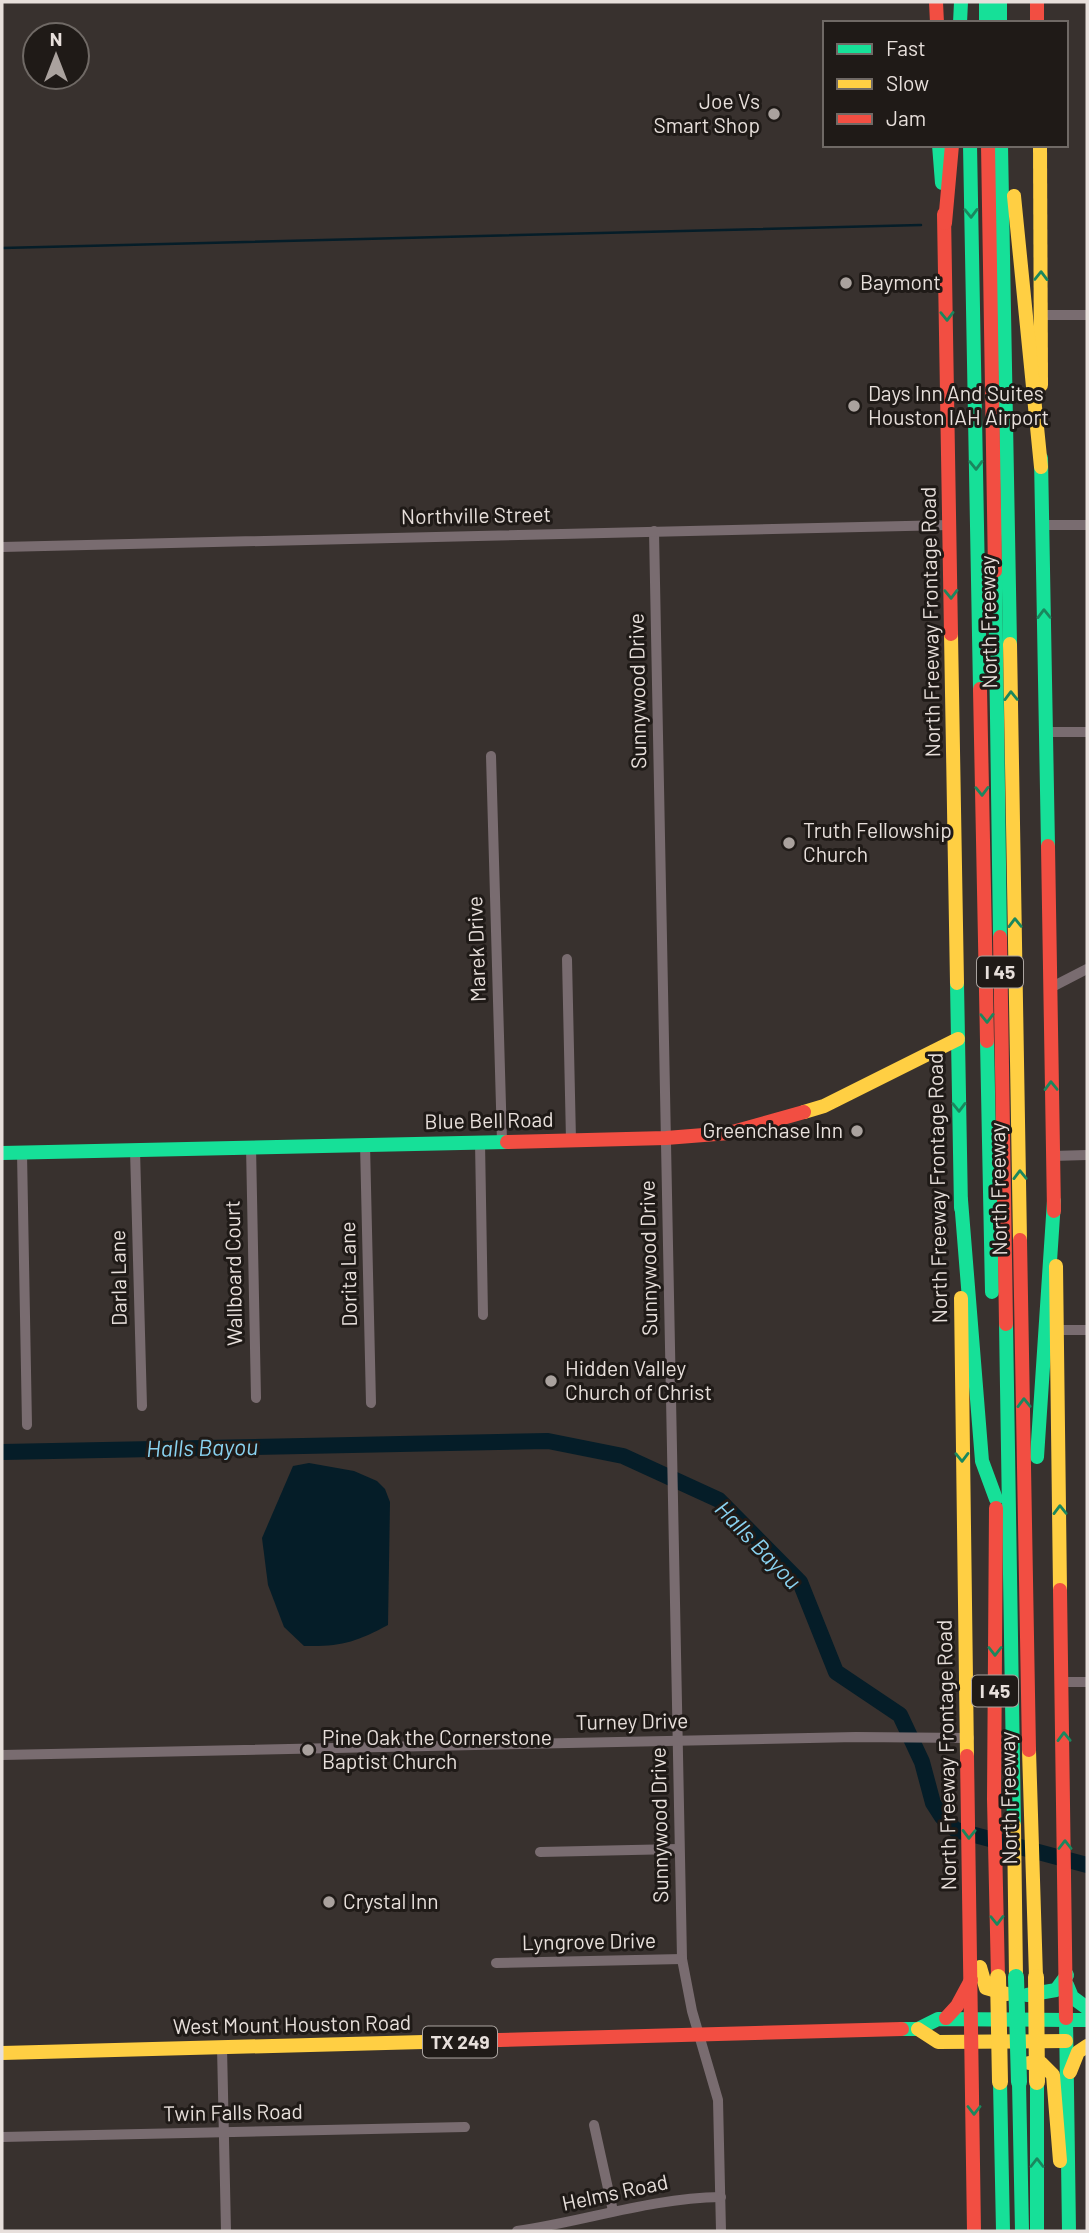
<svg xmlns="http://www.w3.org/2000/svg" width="1089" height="2233" font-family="Barlow,sans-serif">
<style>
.water{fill:#051d28}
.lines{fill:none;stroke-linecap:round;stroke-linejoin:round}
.stream{stroke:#051d28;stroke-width:2.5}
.river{stroke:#051d28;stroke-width:16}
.street{stroke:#796c70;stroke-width:10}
.fast{stroke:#16e098;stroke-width:14}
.slow{stroke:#ffcf43;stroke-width:14}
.jam{stroke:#f24e42;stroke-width:14}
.fast-bridge{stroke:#16e098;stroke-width:16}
.slow-bridge{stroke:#ffcf43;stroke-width:16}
.oneway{stroke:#1a875e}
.poi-dot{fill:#aaa29e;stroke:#1f1a17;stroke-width:2.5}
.labels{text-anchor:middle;stroke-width:6;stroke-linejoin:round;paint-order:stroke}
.shield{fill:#1f1a17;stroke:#aba4a0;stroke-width:2}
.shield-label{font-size:19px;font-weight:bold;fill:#e7dfdb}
.poi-label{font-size:21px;fill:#e7dfdb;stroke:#1f1a17;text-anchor:start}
.street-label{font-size:21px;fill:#e7dfdb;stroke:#1f1a17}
.water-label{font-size:23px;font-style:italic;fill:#89d2f0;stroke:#1f1a17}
</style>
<rect width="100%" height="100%" fill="#38312e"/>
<path class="water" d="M 309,1463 L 354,1471 L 377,1481 L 385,1489 L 390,1502 L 388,1625 C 356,1642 341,1647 304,1646 L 284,1627 L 268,1585 L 262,1538 L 293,1466 Z"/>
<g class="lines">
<g class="stream">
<polyline points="2,248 921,225"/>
<polyline points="940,1815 954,1800"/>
</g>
<polyline class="river" points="2,1452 548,1441 623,1456 719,1500 800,1582 836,1672 900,1715 922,1762 933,1803 942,1817 956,1830 1087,1865"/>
<g class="street">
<polyline points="1040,315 1087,315"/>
<polyline points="1043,525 1087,525"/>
<polyline points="654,531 682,1959 692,2011 718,2100 721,2231"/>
<polyline points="2,547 950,525"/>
<polyline points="1046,732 1087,732"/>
<polyline points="491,756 502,1141"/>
<polyline points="567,959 571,1140"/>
<polyline points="1050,988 1087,969"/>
<polyline points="480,1142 483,1315"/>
<polyline points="365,1144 371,1403"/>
<polyline points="251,1146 256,1398"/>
<polyline points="135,1150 142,1406"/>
<polyline points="22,1153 27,1425"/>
<polyline points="1052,1156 1087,1155"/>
<polyline points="1058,1330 1087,1330"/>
<polyline points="1063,1682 1087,1682"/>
<polyline points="2,1755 856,1737 969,1738"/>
<polyline points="540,1852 678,1849"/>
<polyline points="496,1963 682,1959"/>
<polyline points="222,2047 226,2231"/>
<polyline points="594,2125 613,2211"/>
<polyline points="2,2137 465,2127"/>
<path d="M 517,2231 C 586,2221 651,2198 721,2197"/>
</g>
<g class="fast">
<polyline points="986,2 986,23"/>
<polyline points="1000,2 1000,23"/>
<polyline points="960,23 961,2"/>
<polyline points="939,145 942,183"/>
<polyline points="970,145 980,689"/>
<polyline points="1001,145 1010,644"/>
<polyline points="1041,458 1048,846"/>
<polyline points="995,571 1000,937"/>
<polyline points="957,983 961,1208"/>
<polyline points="987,1041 992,1292"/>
<polyline points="2,1153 507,1142"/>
<polyline points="961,1200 982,1461 996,1499"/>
<polyline points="1006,1324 1014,1825"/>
<polyline points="1037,1457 1054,1201"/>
<polyline points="1067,1985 1072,1997 1087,2008"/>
<polyline points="1027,1995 1056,1990 1067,1975"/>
<polyline points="1066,2018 1069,2231"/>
<polyline points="1066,2020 1087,2020"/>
<polyline points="902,2029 918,2029 938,2019 1066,2020"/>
<polyline points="1000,2082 1003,2231"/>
<polyline points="1019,2082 1022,2231"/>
<polyline points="1037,2082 1037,2231"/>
</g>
<g class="slow">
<polyline points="1040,145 1041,385"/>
<polyline points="1014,196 1041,467"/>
<polyline points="951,634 957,983"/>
<polyline points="1010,644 1020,1240"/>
<polyline points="804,1112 824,1106 958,1039"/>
<polyline points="1056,1266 1060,1590"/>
<polyline points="961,1298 967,1756"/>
<polyline points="1029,1750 1036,1977"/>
<polyline points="1014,1825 1016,1977"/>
<polyline points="980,1967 986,1988 1007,1994"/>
<polyline points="918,2029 938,2042 1066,2041"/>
<polyline points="2,2053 499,2040"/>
<polyline points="1029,2063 1041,2063 1053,2075 1060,2161"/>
<polyline points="1070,2072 1078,2052 1087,2046"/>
</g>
<g class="jam">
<polyline points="936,2 937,23"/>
<polyline points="1037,2 1037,23"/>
<polyline points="988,145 995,571"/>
<polyline points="944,214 951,634"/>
<polyline points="945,223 952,145"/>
<polyline points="980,689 987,1041"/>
<polyline points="1048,846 1054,1211"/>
<polyline points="1000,937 1006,1324"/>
<polyline points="507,1142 666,1138 729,1133 804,1112"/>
<polyline points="1020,1240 1029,1750"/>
<polyline points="996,1508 994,1799 998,1977"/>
<polyline points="1060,1590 1066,2018"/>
<polyline points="967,1756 974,2231"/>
<polyline points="946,2018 957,2006 971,1980"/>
<polyline points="499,2040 902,2029"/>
</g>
<polyline class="fast-bridge" points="1016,1977 1019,2082"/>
<g class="slow-bridge">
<polyline points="998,1977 1000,2082"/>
<polyline points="1036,1977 1037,2082"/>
</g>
</g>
<defs><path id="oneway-chevron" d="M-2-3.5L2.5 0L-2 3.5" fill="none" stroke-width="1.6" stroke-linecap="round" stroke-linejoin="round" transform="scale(1.75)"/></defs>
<g class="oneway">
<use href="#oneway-chevron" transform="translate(971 213) rotate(89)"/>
<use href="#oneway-chevron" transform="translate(1041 276) rotate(-89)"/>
<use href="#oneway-chevron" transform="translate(947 316) rotate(89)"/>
<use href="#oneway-chevron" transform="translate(976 465) rotate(89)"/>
<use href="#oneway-chevron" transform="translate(951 594) rotate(89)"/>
<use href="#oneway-chevron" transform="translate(1044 614) rotate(-91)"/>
<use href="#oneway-chevron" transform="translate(1011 696) rotate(-91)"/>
<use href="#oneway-chevron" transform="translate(982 791) rotate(89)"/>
<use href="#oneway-chevron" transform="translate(1015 923) rotate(-91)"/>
<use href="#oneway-chevron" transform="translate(987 1018) rotate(89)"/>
<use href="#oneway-chevron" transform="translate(1051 1086) rotate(-91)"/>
<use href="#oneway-chevron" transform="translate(959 1107) rotate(89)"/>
<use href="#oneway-chevron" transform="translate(1020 1175) rotate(-91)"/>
<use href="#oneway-chevron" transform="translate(1024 1403) rotate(-91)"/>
<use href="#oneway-chevron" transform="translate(962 1457) rotate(89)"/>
<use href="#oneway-chevron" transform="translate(1060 1510) rotate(-91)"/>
<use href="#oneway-chevron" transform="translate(995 1651) rotate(90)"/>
<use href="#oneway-chevron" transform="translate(1064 1737) rotate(-91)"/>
<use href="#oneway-chevron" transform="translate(969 1834) rotate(91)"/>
<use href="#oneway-chevron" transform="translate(1065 1845) rotate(-90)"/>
<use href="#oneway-chevron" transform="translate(997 1920) rotate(89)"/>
<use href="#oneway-chevron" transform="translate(974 2110) rotate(90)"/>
<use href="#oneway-chevron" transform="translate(1037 2163) rotate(-90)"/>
</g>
<g class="poi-dot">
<circle cx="774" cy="114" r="7"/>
<circle cx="846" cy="283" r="7"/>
<circle cx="854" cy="406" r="7"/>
<circle cx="789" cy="843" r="7"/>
<circle cx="857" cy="1131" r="7"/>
<circle cx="551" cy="1381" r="7"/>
<circle cx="308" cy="1750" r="7"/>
<circle cx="329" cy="1902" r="7"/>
</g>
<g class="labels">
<g class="shield">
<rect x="977" y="956.5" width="46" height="31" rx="5"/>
<rect x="972" y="1675.5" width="46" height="31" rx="5"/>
<rect x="423" y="2026.5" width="74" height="31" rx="5"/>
</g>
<g class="shield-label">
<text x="1000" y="979">I 45</text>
<text x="995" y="1698">I 45</text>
<text x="460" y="2049">TX 249</text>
</g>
<g class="poi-label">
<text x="760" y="109" text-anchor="end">Joe Vs<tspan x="760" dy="24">Smart Shop</tspan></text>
<text x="860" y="290">Baymont</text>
<text x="868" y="401">Days Inn And Suites<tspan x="868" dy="24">Houston IAH Airport</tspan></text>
<text x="803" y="838">Truth Fellowship<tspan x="803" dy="24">Church</tspan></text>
<text x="843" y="1138" text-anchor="end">Greenchase Inn</text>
<text x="565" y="1376">Hidden Valley<tspan x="565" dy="24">Church of Christ</tspan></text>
<text x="322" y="1745">Pine Oak the Cornerstone<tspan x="322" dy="24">Baptist Church</tspan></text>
<text x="343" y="1909">Crystal Inn</text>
</g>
<g class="street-label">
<text transform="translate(476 516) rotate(-1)" y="7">Northville Street</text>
<text transform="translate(931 622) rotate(-91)" y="7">North Freeway Frontage Road</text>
<text transform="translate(989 622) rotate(-91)" y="7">North Freeway</text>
<text transform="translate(638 691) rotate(-91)" y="7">Sunnywood Drive</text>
<text transform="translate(477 949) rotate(-92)" y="7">Marek Drive</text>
<text transform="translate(489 1121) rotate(-1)" y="7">Blue Bell Road</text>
<text transform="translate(938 1188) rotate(-91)" y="7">North Freeway Frontage Road</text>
<text transform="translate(999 1189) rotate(-91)" y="7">North Freeway</text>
<text transform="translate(649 1258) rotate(-91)" y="7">Sunnywood Drive</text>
<text transform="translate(234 1273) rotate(-91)" y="7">Wallboard Court</text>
<text transform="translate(349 1274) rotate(-91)" y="7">Dorita Lane</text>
<text transform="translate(119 1278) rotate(-91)" y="7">Darla Lane</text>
<text transform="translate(632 1722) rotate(-1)" y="7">Turney Drive</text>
<text transform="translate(947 1755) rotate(-91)" y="7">North Freeway Frontage Road</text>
<text transform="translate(1009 1798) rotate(-91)" y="7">North Freeway</text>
<text transform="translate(660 1825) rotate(-91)" y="7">Sunnywood Drive</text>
<text transform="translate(589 1942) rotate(-1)" y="7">Lyngrove Drive</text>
<text transform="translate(292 2025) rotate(-1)" y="7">West Mount Houston Road</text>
<text transform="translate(233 2113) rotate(-1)" y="7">Twin Falls Road</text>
<text transform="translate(615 2193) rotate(-12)" y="7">Helms Road</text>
</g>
<g class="water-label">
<text transform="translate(202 1448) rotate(-1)" y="8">Halls Bayou</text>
<text transform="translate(758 1545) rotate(46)" y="8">Halls Bayou</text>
</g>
</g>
<rect width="1089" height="2233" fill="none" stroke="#e7dfdb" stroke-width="7"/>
<rect x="823" y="21" width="245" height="126" fill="#1f1a17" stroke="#6f6965" stroke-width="2"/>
<rect x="837" y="44" width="35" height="10" fill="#16e098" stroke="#6f6965" stroke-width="2"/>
<text x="886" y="56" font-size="21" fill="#e7dfdb">Fast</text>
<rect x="837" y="79" width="35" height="10" fill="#ffcf43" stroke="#6f6965" stroke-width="2"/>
<text x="886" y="91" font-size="21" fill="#e7dfdb">Slow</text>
<rect x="837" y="114" width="35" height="10" fill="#f24e42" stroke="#6f6965" stroke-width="2"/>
<text x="886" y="126" font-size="21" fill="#e7dfdb">Jam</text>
<g transform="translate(56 56)"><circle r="33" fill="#1f1a17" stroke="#6f6965" stroke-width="2"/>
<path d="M0-5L12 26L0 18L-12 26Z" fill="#aaa29e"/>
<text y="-10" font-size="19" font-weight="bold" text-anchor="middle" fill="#e7dfdb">N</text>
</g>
</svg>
